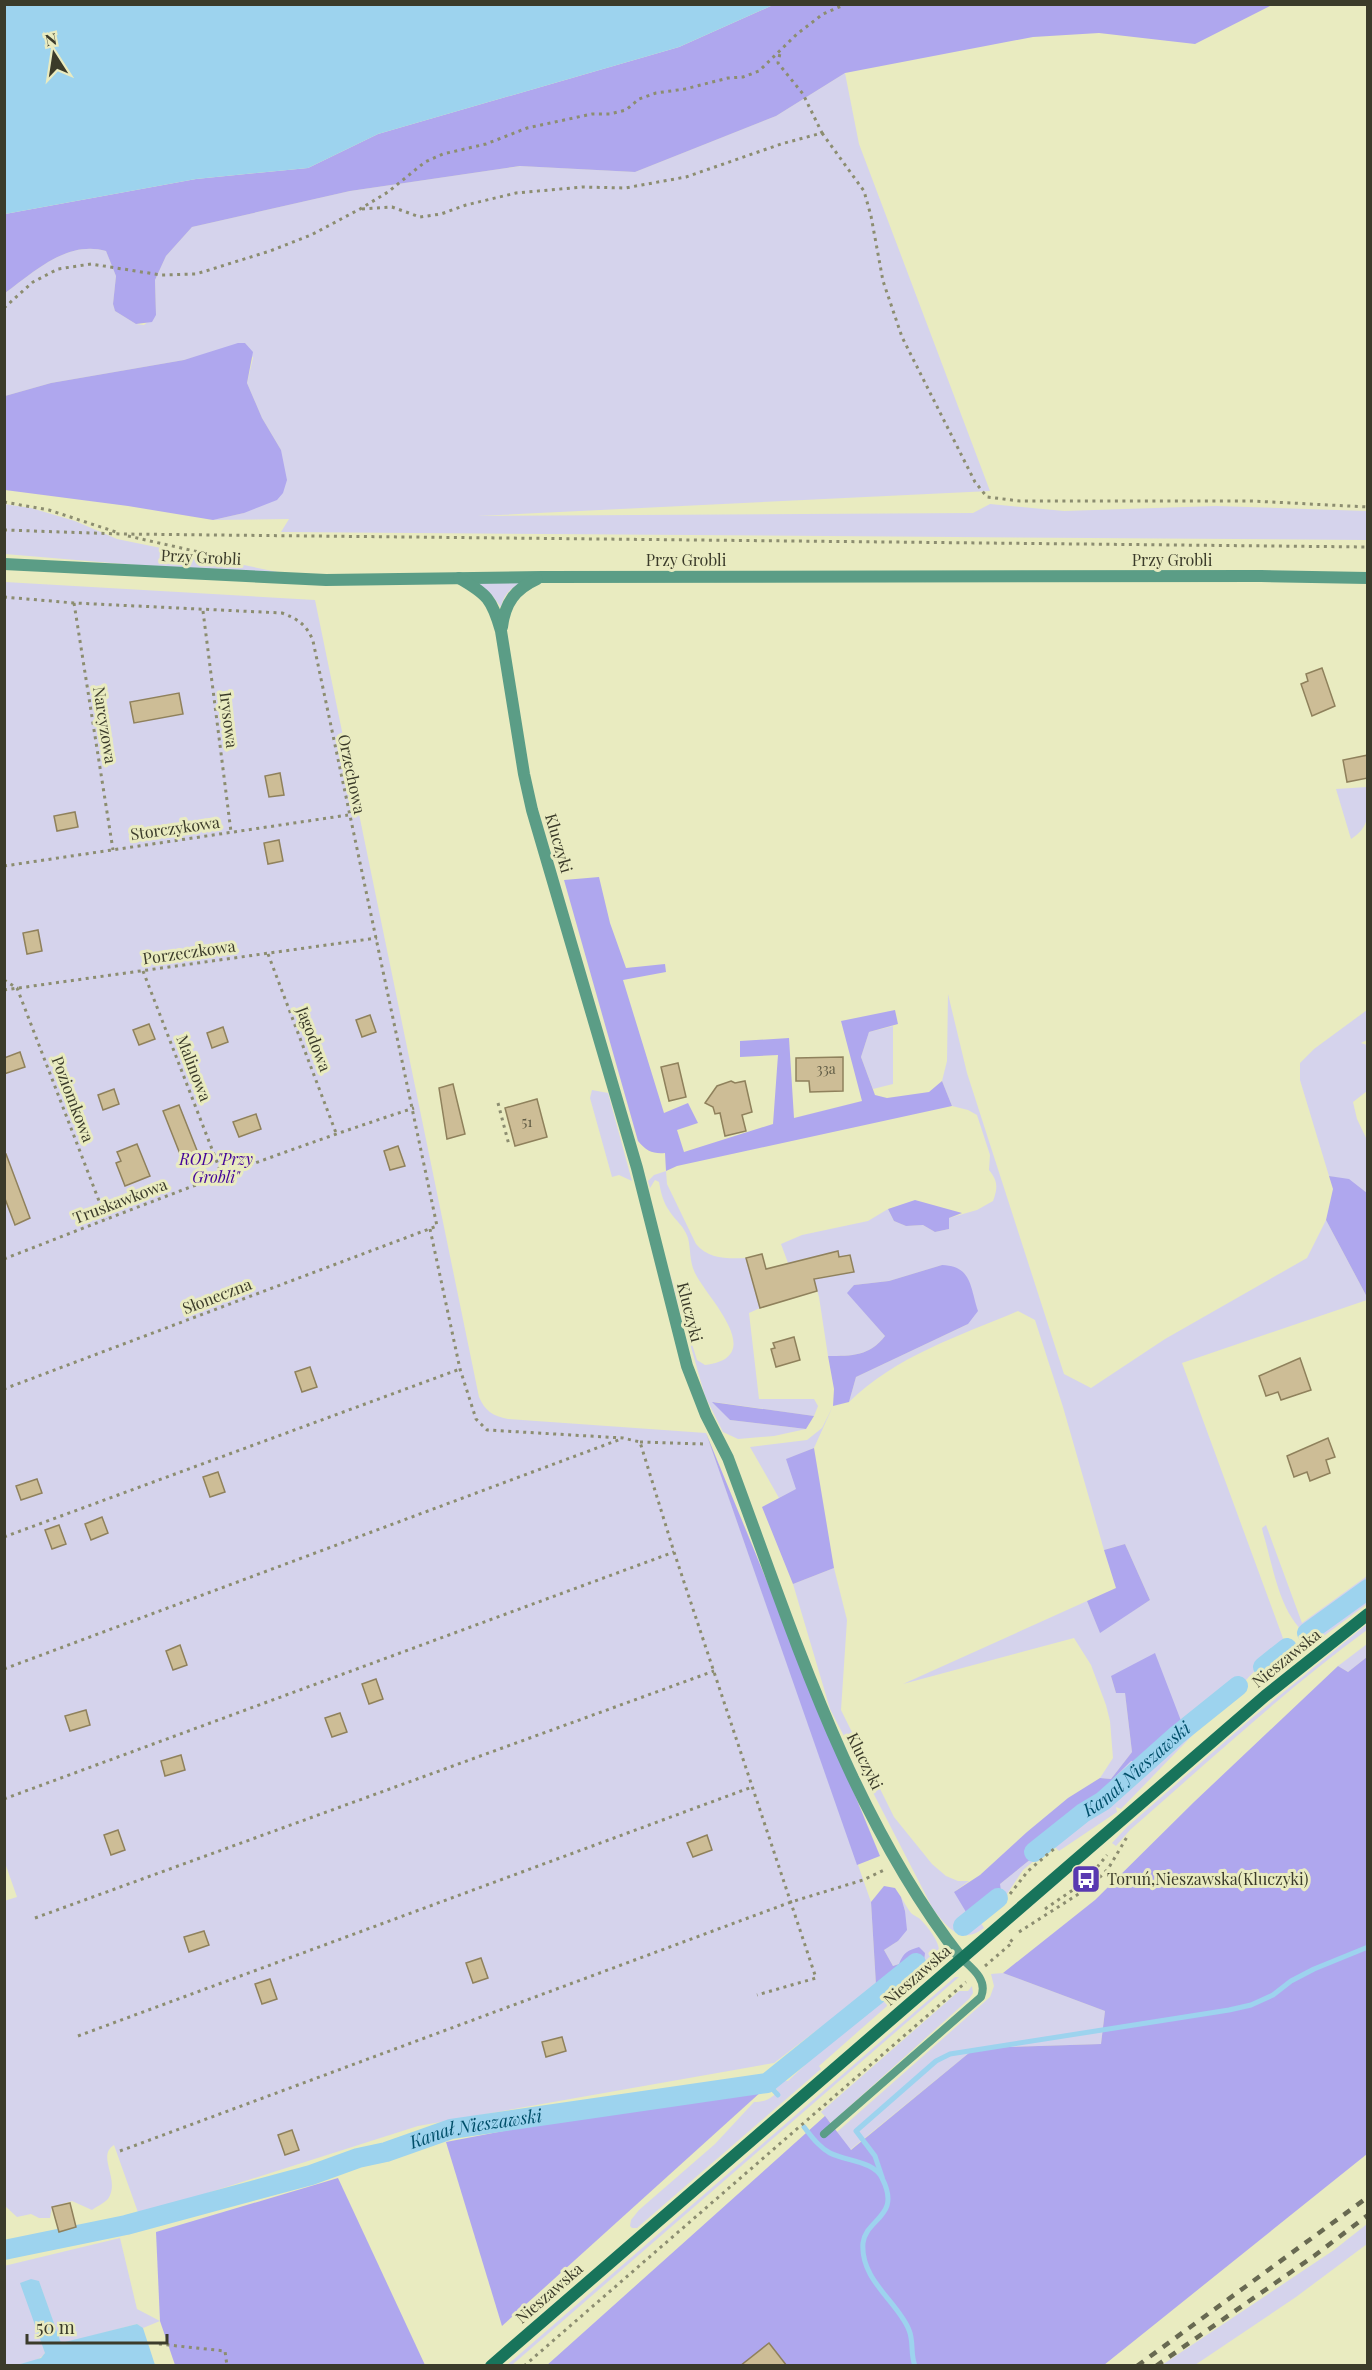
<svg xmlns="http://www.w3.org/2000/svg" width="1372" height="2370" font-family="'Playfair Display',serif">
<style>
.green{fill:#d5d3ec}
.forest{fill:#afa7ee}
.water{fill:#9dd3ee}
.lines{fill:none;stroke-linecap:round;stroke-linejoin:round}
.stream{stroke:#9dd3ee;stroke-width:5}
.canal{stroke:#9dd3ee;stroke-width:20}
.building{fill:#cdbd96;stroke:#8f815c;stroke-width:1.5}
.path{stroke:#8c8d70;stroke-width:3;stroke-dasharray:3 4.5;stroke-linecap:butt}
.lane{stroke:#5b9d86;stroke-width:8}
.street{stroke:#5b9d86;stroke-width:12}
.secondary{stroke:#18745b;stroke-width:12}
.rail{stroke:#686951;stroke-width:4.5;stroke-dasharray:8 8;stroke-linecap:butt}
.labels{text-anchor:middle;stroke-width:6;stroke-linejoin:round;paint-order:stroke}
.number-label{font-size:14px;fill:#605c45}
.street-label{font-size:16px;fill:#3b3b2a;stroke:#e9ebc0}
.park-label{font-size:16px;font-style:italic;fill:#420399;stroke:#e9ebc0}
.poi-label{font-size:16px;fill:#3b3b2a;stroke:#e9ebc0;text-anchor:start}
.water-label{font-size:18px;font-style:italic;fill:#004f6a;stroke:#e9ebc0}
</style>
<rect width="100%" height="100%" fill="#e9ebc0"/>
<g class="green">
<path d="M 845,73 L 859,144 L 990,491 L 477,516 L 973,513 L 990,504 L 1064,511 L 1216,506 L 1367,511 L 1367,540 L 281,532 L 289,519 L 213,520 L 244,513 L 281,450 L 262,418 L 247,383 L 253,358 L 245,343 L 184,360 L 51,383 L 5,396 L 5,293 C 34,272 67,240 106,251 L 116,276 L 113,304 L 115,311 L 136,324 L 144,325 L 156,315 L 155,280 L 166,256 L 192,227 L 350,191 L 521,166 L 635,172 L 776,116 Z"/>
<polygon points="4,504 31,508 75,521 117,539 292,575 254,575 5,554"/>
<path d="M 5,582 L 315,600 L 479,1397 C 485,1411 493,1416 508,1419 L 706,1433 L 871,1902 L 876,1985 L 774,2063 L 418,2126 L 192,2198 L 140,2218 L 114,2145 C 96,2156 121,2180 108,2199 C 104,2203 96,2207 92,2210 L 72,2201 L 52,2207 L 50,2218 L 39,2218 L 31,2214 L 17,2217 L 4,2205 L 4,1901 L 17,1897 L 5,1863 Z"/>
<path d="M 523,582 C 511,587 504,594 501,607 L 491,594 L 476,583 Z"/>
<path d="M 1367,787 C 1368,811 1372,826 1351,839 L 1336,789 Z"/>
<path d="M 948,994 L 967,1073 L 1064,1374 L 1091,1388 L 1165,1339 L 1307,1258 L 1326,1220 L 1367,1297 L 1367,1300 L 1182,1363 L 1284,1641 L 1121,1809 L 1116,1807 L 1117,1812 L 1059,1851 L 1053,1845 L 1023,1870 L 995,1912 L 981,1923 L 984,1928 C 961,1946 947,1927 933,1909 L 830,1709 L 793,1584 L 834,1568 L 847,1620 L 841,1710 L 894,1817 L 932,1864 L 946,1876 L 958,1881 L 969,1881 L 954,1892 L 1000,1884 L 1084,1816 L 1106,1809 L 1110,1790 L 1106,1787 L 1131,1760 L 1183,1725 L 1111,1676 L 1116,1693 L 1125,1693 L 1132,1752 L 1111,1779 L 1100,1778 L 1113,1758 L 1110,1721 L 1106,1705 L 1091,1665 L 1074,1638 L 903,1684 L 1087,1601 L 1100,1632 L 1150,1600 L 1125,1544 L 1104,1550 L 1063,1407 L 1035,1320 L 1018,1311 C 959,1336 896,1356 849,1402 L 856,1377 L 968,1324 L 942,1265 L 889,1281 L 854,1285 L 848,1293 L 885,1336 C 870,1356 852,1356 828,1356 L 819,1297 L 808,1258 L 788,1263 L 781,1244 L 802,1235 L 868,1221 L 888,1209 L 894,1221 L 906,1226 L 923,1225 L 935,1232 L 949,1229 L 949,1218 L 977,1210 L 993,1201 C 998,1188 998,1181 989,1170 L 990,1155 L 977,1115 L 968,1110 L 952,1106 L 942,1081 L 947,1061 Z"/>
<polygon points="1367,1010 1367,1040 1361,1043 1367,1045 1367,1091 1353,1102 1357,1119 1367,1140 1367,1193 1349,1180 1329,1176 1300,1080 1300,1063 1314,1049"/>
<polygon points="893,1026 893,1084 873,1089 861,1057 869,1032"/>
<polygon points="592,1090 608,1093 632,1181 619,1175 612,1177 590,1098"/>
<path d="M 666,1171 L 667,1184 L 696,1244 C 708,1259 728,1259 746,1258 L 760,1308 L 749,1313 L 759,1399 L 814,1399 L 818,1406 L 814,1416 L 714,1402 L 730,1420 L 806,1429 L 774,1436 L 738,1439 L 723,1432 L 705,1396 L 668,1267 L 697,1360 L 705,1365 C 769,1357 707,1298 695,1273 C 689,1260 691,1250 688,1238 C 684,1226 676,1221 670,1212 C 663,1202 661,1193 659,1182 L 655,1180 L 650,1188 L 648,1181 L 654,1175 Z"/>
<polygon points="833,1406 814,1448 787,1459 797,1489 779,1498 750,1447 807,1440 822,1428"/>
<path d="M 1266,1525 L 1302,1623 L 1367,1576 L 1367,1604 L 1317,1641 C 1280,1624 1274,1568 1263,1533 L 1262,1528 Z"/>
<path d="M 1367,1624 L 1367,1630 C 1284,1691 1208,1762 1130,1830 L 1116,1846 L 1112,1843 L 1127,1827 L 1252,1718 Z"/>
<polygon points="1367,1644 1367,1657 1348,1672 1338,1666"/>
<path d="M 901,1897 C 904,1902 907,1908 911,1913 C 914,1916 919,1917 922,1921 C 955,1957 936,1969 906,1995 L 903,1992 L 819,2066 L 821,2069 L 637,2228 L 632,2228 L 630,2226 L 631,2220 L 639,2210 L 715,2144 L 754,2102 C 765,2102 771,2099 778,2091 L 772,2084 L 779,2079 L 788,2081 L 805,2065 L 804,2056 L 902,1978 L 905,1983 L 899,1964 L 893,1966 L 884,1950 L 898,1941 L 905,1911 Z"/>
<polygon points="1003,1973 1105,2011 1101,2044 975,2048 850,2150 837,2132 990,1997 994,1986 991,1974"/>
<polygon points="955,1977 959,1977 512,2365 507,2365"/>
<polygon points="972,1986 973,1993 969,1999 831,2123 821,2112 959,1991 968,1991"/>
<polygon points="1367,2224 1367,2244 1296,2297 1195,2365 1162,2365 1334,2250"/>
<path d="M 120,2238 L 137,2309 L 160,2321 L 143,2328 L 137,2324 L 61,2344 L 39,2282 L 45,2353 C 37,2364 17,2365 5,2365 L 4,2266 Z"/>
</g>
<g class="forest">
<path d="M 773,5 L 1272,5 L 1195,44 L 1099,33 L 1033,37 L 845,73 L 776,116 L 635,172 L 520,166 L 350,191 L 192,227 L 166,256 L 155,280 L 156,315 L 152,322 L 136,324 L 115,311 L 113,304 L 116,276 L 106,251 C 67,240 34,272 5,293 L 5,214 L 196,179 L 308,168 L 378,134 L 679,47 Z"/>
<polygon points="238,343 245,343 253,352 247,383 262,418 281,450 287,480 283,493 277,500 244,513 213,520 128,506 5,490 5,396 51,383 184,360"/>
<path d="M 599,877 L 610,923 L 626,968 L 665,964 L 666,972 L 623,980 L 664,1113 L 688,1103 L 698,1123 L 677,1130 L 684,1152 L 773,1124 L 778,1055 L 740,1057 L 740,1041 L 789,1038 L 794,1118 L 862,1101 L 841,1021 L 895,1010 L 898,1024 L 869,1032 L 861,1057 L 875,1095 L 887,1098 L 929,1092 L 942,1081 L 952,1106 L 677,1166 L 666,1171 L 665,1153 C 653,1154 646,1151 638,1141 L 564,880 Z"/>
<polygon points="1329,1176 1349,1179 1367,1193 1367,1297 1326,1220 1333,1189"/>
<polygon points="915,1200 962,1213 949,1218 949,1229 935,1232 923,1225 906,1226 894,1221 888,1209"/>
<path d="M 942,1265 C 972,1266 970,1287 978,1311 L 968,1324 L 856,1377 L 849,1402 L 833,1406 L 834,1389 L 828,1356 C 852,1356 870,1356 885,1336 L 847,1293 L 854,1285 L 889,1281 Z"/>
<polygon points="712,1402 814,1416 806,1429 730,1420"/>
<polygon points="706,1433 880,1856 857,1865"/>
<polygon points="814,1448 834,1568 793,1584 762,1507 796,1489 786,1459"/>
<polygon points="1125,1544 1150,1600 1100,1633 1087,1601 1116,1588 1104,1550"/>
<polygon points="1155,1653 1183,1726 1140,1761 1131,1761 1106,1786 1111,1790 1123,1780 1130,1785 1106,1809 1084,1816 1000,1884 1001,1891 978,1913 972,1909 966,1912 954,1892 980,1875 1027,1832 1068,1798 1100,1778 1111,1779 1132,1752 1125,1693 1116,1693 1111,1676"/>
<polygon points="1367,1657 1367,2154 1104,2365 546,2366 825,2116 851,2150 975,2048 1101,2044 1105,2011 1003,1973 1095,1900 1194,1802 1338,1666 1348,1672"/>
<path d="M 884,1886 L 895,1888 L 901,1897 L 905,1911 L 907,1930 L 898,1941 L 884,1950 L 893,1966 L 899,1964 C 903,1953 908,1950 919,1947 L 925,1953 C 924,1968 917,1974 905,1983 L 900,1975 L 870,1997 L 867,1993 L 876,1985 L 871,1902 Z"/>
<polygon points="762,2091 502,2326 446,2142 680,2097"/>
<polygon points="338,2178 425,2365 175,2365 160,2321 156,2232"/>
</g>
<g class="water">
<polygon points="5,4 773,4 773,5 679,47 378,134 308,168 196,179 5,214"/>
<polygon points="31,2279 39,2281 61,2343 137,2324 143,2328 155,2365 17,2365 41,2358 45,2353 21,2286 20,2283"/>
</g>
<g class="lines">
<g class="stream">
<polyline points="767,2083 778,2095"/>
<path d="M 804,2127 C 812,2137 819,2147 830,2153 C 845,2161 874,2161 882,2178 C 902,2217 866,2218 863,2243 C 860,2280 898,2302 909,2330 C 914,2342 910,2353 915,2366"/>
<polyline points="882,2177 875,2156 856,2131 936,2061 950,2054 1229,2010 1251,2005 1273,1995 1291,1981 1314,1969 1368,1947"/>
</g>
<g class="canal">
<polyline points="1307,1633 1368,1589"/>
<polyline points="1263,1667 1287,1648"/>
<path id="s1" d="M 1034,1852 L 1083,1813 L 1103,1801 L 1177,1735 L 1238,1686"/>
<polyline points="963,1926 998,1898"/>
<path id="s2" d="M 4,2250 L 126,2225 L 311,2175 L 358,2158 L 386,2152 L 451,2129 L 767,2083 L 916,1963"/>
</g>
</g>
<g class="building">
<polygon points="1322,668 1335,706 1312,716 1301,684 1308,681 1306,674"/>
<polygon points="179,693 183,714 134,723 130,702"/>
<polygon points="1368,755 1368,778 1347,782 1343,760"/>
<polygon points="280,773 284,795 269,797 265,776"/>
<polygon points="75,812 78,827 57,831 54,816"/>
<polygon points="279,840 283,861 268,864 264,843"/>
<polygon points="38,930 42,951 27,954 23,933"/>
<polygon points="370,1015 376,1032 362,1037 356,1020"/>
<polygon points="149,1024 155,1039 139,1045 133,1030"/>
<polygon points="223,1027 228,1042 212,1048 207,1033"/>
<polygon points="20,1052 25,1067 4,1074 4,1058"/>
<polygon points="843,1057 843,1091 810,1092 809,1081 796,1081 796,1058"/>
<polygon points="678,1063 686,1097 669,1101 661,1067"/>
<polygon points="731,1081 735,1083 745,1081 752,1112 742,1115 746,1131 725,1136 720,1113 715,1114 713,1107 705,1103 717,1086"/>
<polygon points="453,1084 465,1134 447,1139 439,1088"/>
<polygon points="114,1089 119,1104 103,1110 98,1095"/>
<polygon points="537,1099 547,1137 515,1146 505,1108"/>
<polygon points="179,1105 200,1158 184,1164 163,1111"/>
<polygon points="256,1114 261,1129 239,1137 233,1122"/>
<polygon points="137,1144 150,1176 125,1186 116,1163 121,1161 117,1152"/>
<polygon points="398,1146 405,1166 390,1170 384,1151"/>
<polygon points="6,1154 30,1218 15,1225 4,1196 4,1155"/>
<polygon points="838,1251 839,1257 850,1255 854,1272 814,1279 817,1291 760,1308 746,1258 762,1254 766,1269"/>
<polygon points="794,1337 800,1360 776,1367 771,1349 775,1348 773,1343"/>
<polygon points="1300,1358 1311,1390 1281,1400 1278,1392 1266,1396 1259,1376"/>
<polygon points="310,1367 317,1387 302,1392 295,1372"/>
<polygon points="1328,1438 1335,1457 1326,1460 1330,1473 1310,1481 1307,1472 1294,1477 1287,1456"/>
<polygon points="218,1472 225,1492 210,1497 203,1477"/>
<polygon points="37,1479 42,1493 21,1500 16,1486"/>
<polygon points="102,1517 108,1533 91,1540 85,1524"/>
<polygon points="59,1525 66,1544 52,1549 45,1530"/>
<polygon points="180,1645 187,1665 173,1670 166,1651"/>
<polygon points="376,1679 383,1699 369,1704 362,1684"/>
<polygon points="86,1710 90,1725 70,1731 65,1716"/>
<polygon points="340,1713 347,1732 332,1737 325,1718"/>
<polygon points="181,1755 185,1770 165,1776 161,1761"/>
<polygon points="118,1830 125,1850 111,1855 104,1835"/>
<polygon points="707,1835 712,1850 693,1857 687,1843"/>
<polygon points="204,1931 209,1945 189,1952 184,1937"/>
<polygon points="481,1958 488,1978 473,1983 466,1963"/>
<polygon points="270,1979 277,1999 262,2004 255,1984"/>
<polygon points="562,2037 566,2051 546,2057 542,2042"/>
<polygon points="292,2130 299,2150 285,2155 278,2135"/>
<polygon points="70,2203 76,2227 59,2232 52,2207"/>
<polygon points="769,2343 787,2366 740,2366"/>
</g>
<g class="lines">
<g class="path">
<polyline points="822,133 864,191 871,216 883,281 902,337 975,482 987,497 1020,501 1252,501 1368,507"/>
<polyline points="362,209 392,207 420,217 441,214 466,205 516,193 583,187 625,188 686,177 781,144 822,133 803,94 778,63 780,53"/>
<polyline points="4,308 33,282 58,269 91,264 161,275 196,274 270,251 311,235 360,209 388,192 425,162 443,154 486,144 527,128 592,114 610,114 626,110 639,99 656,93 685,89 728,78 743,77 759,71 797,34 823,14 846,4"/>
<polyline points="4,502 49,510 116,532"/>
<polyline points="4,530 121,534 1368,547"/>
<polyline points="128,536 230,559"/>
<path d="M 4,597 L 74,603 L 282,613 C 298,619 307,625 313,641 L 437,1226 L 4,1389"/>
<polyline points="74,603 113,850"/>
<polyline points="203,611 231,832"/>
<polyline points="4,866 348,815"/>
<polyline points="268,954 336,1133"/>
<polyline points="143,971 222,1175"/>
<polyline points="4,980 17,988 106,1219"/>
<polyline points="4,990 377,938"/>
<polyline points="498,1103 509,1145"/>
<polyline points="430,1229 460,1369 476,1419 487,1430 623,1438 640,1442 674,1552 816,1978 757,1995"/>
<path d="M 4,1259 C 140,1206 275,1153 414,1108"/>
<polyline points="640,1442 704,1444"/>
<polyline points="4,1537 460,1369"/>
<polyline points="4,1669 621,1439"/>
<polyline points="4,1799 674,1552"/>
<polyline points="1010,1894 1028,1871 1055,1848"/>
<polyline points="1045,1909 1086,1881 1107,1855"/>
<polyline points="35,1918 714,1671"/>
<polyline points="1019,1932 1091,1886 1108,1869 1127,1837"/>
<polyline points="985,1966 1013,1942 1007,1937"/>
<polyline points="78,2036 752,1787"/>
<polyline points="120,2151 791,1902 863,1880 884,1870"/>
<polyline points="159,2344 225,2351 227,2366"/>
<polyline points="524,2366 966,1982"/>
</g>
<path class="lane" d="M 824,2134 L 981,1997 C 988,1980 973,1969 961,1958"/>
<g class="street">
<polyline points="4,564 326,580 542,577 1261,576 1368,578"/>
<path d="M 459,578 C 487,594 492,599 501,631 L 524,774 L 532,810 L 637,1168 L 687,1366 L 706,1415 L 728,1458 C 792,1629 848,1813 961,1958"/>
<path d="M 502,627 C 505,603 515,589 537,579"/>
</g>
<polyline class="secondary" points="491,2366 1265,1696 1368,1614"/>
<g class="rail">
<polyline points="1137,2366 1368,2197"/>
<polyline points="1156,2366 1314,2256 1368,2215"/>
</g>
</g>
<defs>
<g id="bus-square" transform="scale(1.5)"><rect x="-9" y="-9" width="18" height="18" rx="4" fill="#5939b1" stroke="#e9ebc0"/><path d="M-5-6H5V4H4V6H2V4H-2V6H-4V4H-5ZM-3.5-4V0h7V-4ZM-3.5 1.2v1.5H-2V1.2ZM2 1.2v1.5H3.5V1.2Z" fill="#fff"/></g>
</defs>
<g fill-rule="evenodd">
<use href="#bus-square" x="1086" y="1879"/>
</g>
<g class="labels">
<g class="number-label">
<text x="826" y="1074">33a</text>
<text x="527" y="1127">51</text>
</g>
<g class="street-label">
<text transform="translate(201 557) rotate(3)" y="6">Przy Grobli</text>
<text x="686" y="566">Przy Grobli</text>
<text x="1172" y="566">Przy Grobli</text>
<text transform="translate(229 720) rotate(83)" y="6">Irysowa</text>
<text transform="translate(105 725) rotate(81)" y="6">Narcyzowa</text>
<text transform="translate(352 774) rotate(78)" y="6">Orzechowa</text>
<text transform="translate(175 828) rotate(-8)" y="6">Storczykowa</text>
<text transform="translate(559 843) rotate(74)" y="6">Kluczyki</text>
<text transform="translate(189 952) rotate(-8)" y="6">Porzeczkowa</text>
<text transform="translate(314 1039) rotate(69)" y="6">Jagodowa</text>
<text transform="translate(194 1068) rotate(69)" y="6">Malinowa</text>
<text transform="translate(73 1099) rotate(69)" y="6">Poziomkowa</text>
<text transform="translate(120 1201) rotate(-21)" y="6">Truskawkowa</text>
<text transform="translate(217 1296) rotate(-21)" y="6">Słoneczna</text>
<text transform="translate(690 1312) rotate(76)" y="6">Kluczyki</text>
<text transform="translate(1286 1658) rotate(-39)" y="6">Nieszawska</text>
<text transform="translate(865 1761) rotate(64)" y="6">Kluczyki</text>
<text transform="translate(917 1975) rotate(-41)" y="6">Nieszawska</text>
<text transform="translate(549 2293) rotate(-41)" y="6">Nieszawska</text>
</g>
<g class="park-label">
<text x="216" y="1165">ROD "Przy<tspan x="216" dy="18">Grobli"</tspan></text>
</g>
<g class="poi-label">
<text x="1107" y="1885">Toruń,Nieszawska(Kluczyki)</text>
</g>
<g class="water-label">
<text dy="6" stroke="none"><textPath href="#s1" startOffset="132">Kanał Nieszawski</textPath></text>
<text dy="6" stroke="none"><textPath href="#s2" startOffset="488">Kanał Nieszawski</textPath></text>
</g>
</g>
<rect width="1372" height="2370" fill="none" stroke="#3b3b2a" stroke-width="12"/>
<g transform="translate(54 54) rotate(348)" stroke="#e9ebc0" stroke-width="4.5" paint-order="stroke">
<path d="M0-4.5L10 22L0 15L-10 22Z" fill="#3b3b2a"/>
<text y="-9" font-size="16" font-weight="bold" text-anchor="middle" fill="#3b3b2a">N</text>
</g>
<path d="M27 2334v9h140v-9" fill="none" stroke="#3b3b2a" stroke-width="3"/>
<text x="36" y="2334" font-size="18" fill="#3b3b2a" stroke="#e9ebc0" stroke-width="4.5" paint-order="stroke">50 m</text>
</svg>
